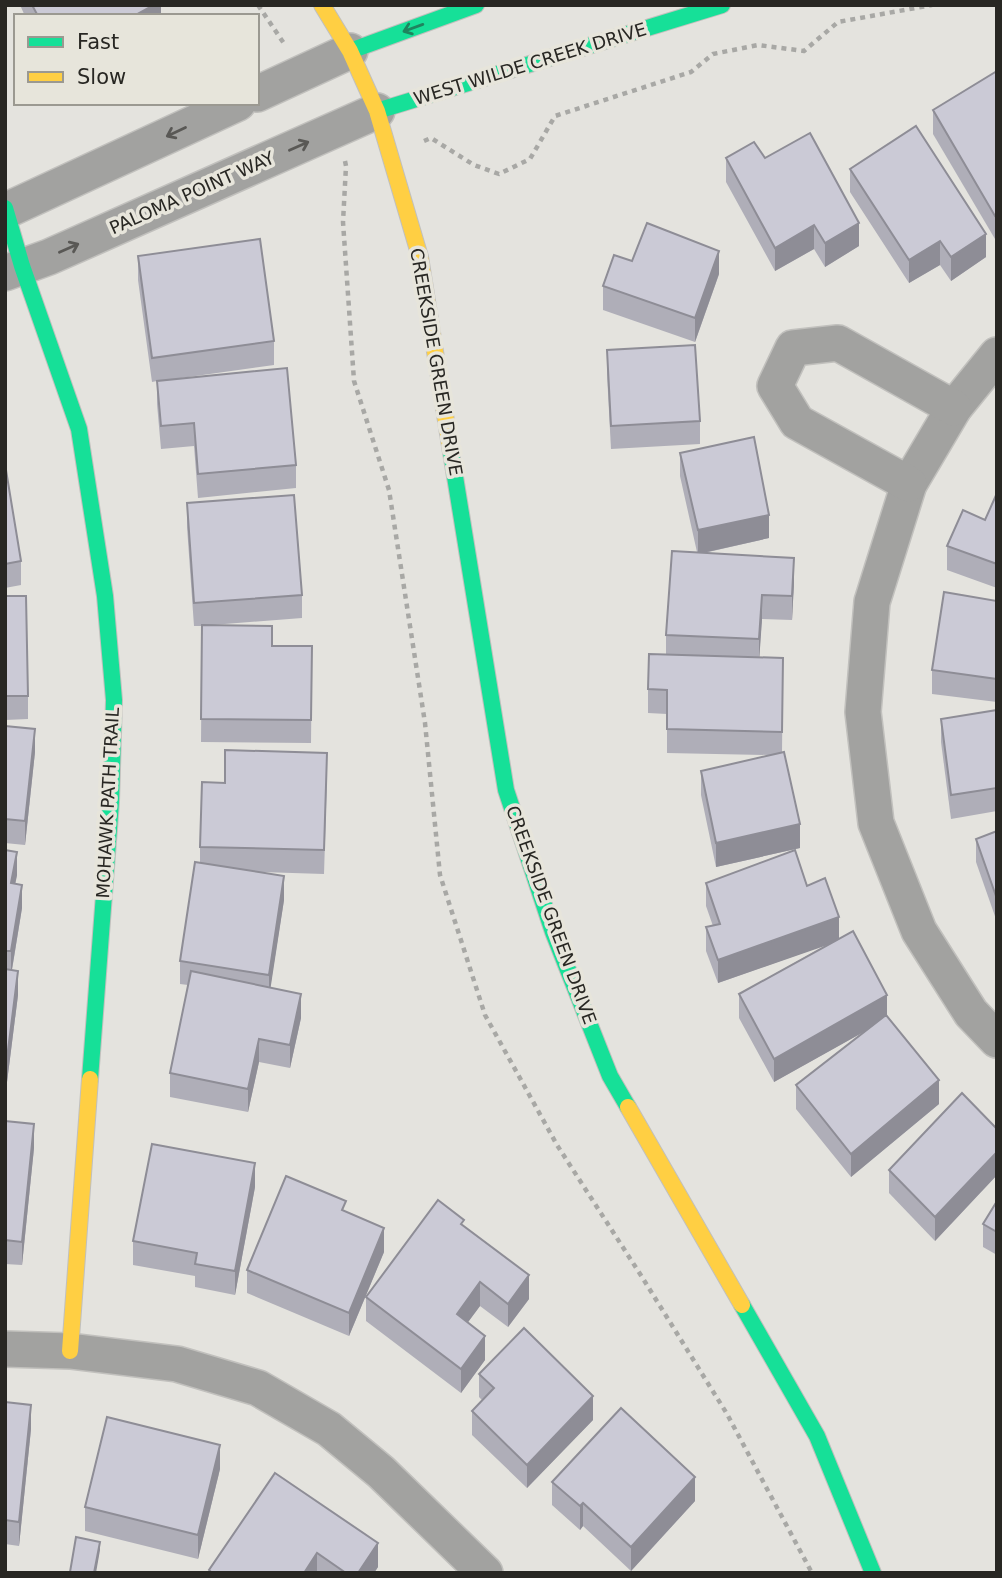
<svg xmlns="http://www.w3.org/2000/svg" width="1002" height="1578" font-family="'DejaVu Sans',sans-serif">
<style>
.lines{fill:none;stroke-linecap:round;stroke-linejoin:round}
.street-casing{stroke:#c1c0bd;stroke-width:38}
.fast-casing{stroke:#c1c0bd;stroke-width:18}
.slow-casing{stroke:#c1c0bd;stroke-width:18}
.path{stroke:#a8a8a5;stroke-width:4.5;stroke-dasharray:5 5;stroke-linecap:butt}
.street{stroke:#a2a2a0;stroke-width:35}
.fast{stroke:#16e098;stroke-width:16}
.slow{stroke:#ffcf43;stroke-width:16}
.wall{fill:#afaeb8}
.shaded-wall{fill:#8e8d96}
.building{fill:#cbcad6;stroke:#8e8d96;stroke-width:2}
.oneway{stroke:#1f845e}
.oneway2{stroke:#595855}
.labels{text-anchor:middle;stroke-width:7;stroke-linejoin:round;paint-order:stroke}
.street-label{font-size:18px;fill:#282723;stroke:#e7e5db}
</style>
<rect width="100%" height="100%" fill="#e4e3de"/>
<g class="lines">
<g class="street-casing">
<g id="street">
<polyline points="257,94 350,51"/>
<polyline points="5,211 238,103"/>
<polyline points="5,273 49,257 377,111"/>
<polyline points="997,355 954,408 909,484 872,602 863,712 876,823 919,931 971,1013 997,1040"/>
<polyline points="909,484 797,422 775,386 793,348 838,343 954,408"/>
<polyline points="5,1349 70,1351 177,1364 258,1388 329,1429 381,1472 485,1573"/>
</g>
</g>
<g class="fast-casing">
<g id="fast">
<polyline points="350,51 476,5"/>
<polyline points="377,111 722,5"/>
<polyline points="5,208 22,266 79,429 105,596 114,700 111,802 90,1079"/>
<polyline points="450,446 506,790 553,932 610,1076 628,1107"/>
<polyline points="742,1305 817,1436 873,1573"/>
</g>
</g>
<g class="slow-casing">
<g id="slow">
<polyline points="322,5 350,51 377,111 420,257 450,446"/>
<polyline points="628,1107 742,1305"/>
<polyline points="70,1351 90,1079"/>
</g>
</g>
<g class="path">
<polyline points="258,5 285,45"/>
<polyline points="424,141 431,138 474,165 499,174 530,159 555,116 691,72 713,54 758,45 804,51 838,22 932,5"/>
<polyline points="345,161 346,166 343,222 354,381 389,490 425,723 440,875 485,1015 557,1145 642,1277 727,1414 812,1573"/>
</g>
<use href="#street" class="street"/>
<use href="#fast" class="fast"/>
<use href="#slow" class="slow"/>
</g>
<g class="wall">
<polygon points="20,5 161,5 161,16 25,16"/>
<polygon points="997,71 995,239 933,134 933,110"/>
<polygon points="726,158 765,158 859,246 825,267 814,249 775,271 726,182"/>
<polygon points="850,169 986,257 951,281 940,265 909,283 850,192"/>
<polygon points="138,256 274,341 274,365 167,380 296,465 296,488 198,498 194,446 161,449 157,404 157,381 152,382 138,280"/>
<polygon points="632,261 719,274 695,342 603,310 603,286"/>
<polygon points="607,350 700,421 700,444 611,449 607,374"/>
<polygon points="680,453 769,538 704,553 794,582 792,620 762,619 759,657 783,658 782,752 800,848 716,867 701,795 701,771 769,755 667,753 667,714 648,713 648,689 666,654 666,635 697,552 680,476"/>
<polygon points="5,464 21,561 21,585 5,588"/>
<polygon points="997,493 997,588 947,570 947,546 985,520"/>
<polygon points="187,503 302,595 302,618 212,625 272,646 312,646 311,743 201,742 202,626 194,626 187,527"/>
<polygon points="5,596 28,696 28,719 5,720"/>
<polygon points="997,601 997,702 932,694 932,670"/>
<polygon points="997,710 997,811 951,819 941,742 941,719"/>
<polygon points="5,726 35,752 25,845 5,843"/>
<polygon points="327,776 324,874 261,872 284,900 270,988 301,1018 290,1068 259,1062 248,1112 170,1097 170,1073 188,985 180,984 180,961 200,863 200,847 225,783"/>
<polygon points="997,831 997,922 976,862 976,839"/>
<polygon points="5,850 17,875 15,883 22,908 12,970 18,995 6,1090"/>
<polygon points="706,883 807,886 887,1016 939,1104 851,1177 796,1109 796,1085 865,1031 774,1082 739,1018 739,994 828,944 718,983 706,951 706,927 713,926 706,906"/>
<polygon points="5,1121 34,1148 22,1265 5,1264"/>
<polygon points="997,1129 997,1175 935,1241 889,1193 889,1170"/>
<polygon points="255,1187 235,1295 195,1287 195,1276 133,1265 133,1241"/>
<polygon points="997,1201 997,1255 983,1247 983,1224"/>
<polygon points="346,1212 384,1252 349,1336 247,1293 247,1270"/>
<polygon points="464,1227 529,1299 508,1327 480,1306 468,1322 485,1360 461,1393 366,1321 366,1297"/>
<polygon points="479,1374 593,1420 527,1488 472,1435 472,1411 482,1400 479,1397"/>
<polygon points="5,1402 31,1429 19,1546 5,1544"/>
<polygon points="220,1469 198,1559 85,1531 85,1507"/>
<polygon points="552,1482 695,1501 631,1571 583,1526 580,1530 552,1505"/>
<polygon points="378,1543 378,1567 374,1573 209,1573 209,1570"/>
</g>
<g class="shaded-wall">
<polygon points="154,5 161,5 161,16 134,16"/>
<polygon points="997,215 997,238 995,239 995,216"/>
<polygon points="859,223 859,246 825,267 825,243"/>
<polygon points="814,225 814,249 775,271 775,248"/>
<polygon points="986,234 986,257 951,281 951,257"/>
<polygon points="940,241 940,265 909,283 909,260"/>
<polygon points="719,251 719,274 695,342 695,318"/>
<polygon points="769,515 769,538 698,554 698,530"/>
<polygon points="794,558 794,582 792,620 792,596"/>
<polygon points="762,595 762,619 759,663 759,639"/>
<polygon points="35,729 35,752 25,845 25,821"/>
<polygon points="800,824 800,848 716,867 716,843"/>
<polygon points="17,852 17,875 11,906 11,883"/>
<polygon points="284,876 284,900 269,998 269,975"/>
<polygon points="22,885 22,908 11,975 11,951"/>
<polygon points="839,917 839,941 718,983 718,960"/>
<polygon points="18,971 18,995 6,1090 6,1066"/>
<polygon points="301,994 301,1018 290,1068 290,1045"/>
<polygon points="887,995 887,1019 774,1082 774,1059"/>
<polygon points="259,1039 259,1062 248,1112 248,1089"/>
<polygon points="939,1080 939,1104 851,1177 851,1154"/>
<polygon points="34,1124 34,1148 22,1265 22,1242"/>
<polygon points="997,1152 997,1175 935,1241 935,1217"/>
<polygon points="255,1163 255,1187 235,1295 235,1271"/>
<polygon points="384,1228 384,1252 349,1336 349,1313"/>
<polygon points="529,1275 529,1299 508,1327 508,1304"/>
<polygon points="480,1282 480,1306 457,1337 457,1314"/>
<polygon points="485,1336 485,1360 461,1393 461,1369"/>
<polygon points="593,1396 593,1420 527,1488 527,1465"/>
<polygon points="31,1405 31,1429 19,1546 19,1522"/>
<polygon points="220,1445 220,1469 198,1559 198,1535"/>
<polygon points="695,1477 695,1501 631,1571 631,1547"/>
<polygon points="583,1503 583,1526 580,1530 580,1506"/>
<polygon points="100,1542 100,1550 96,1573 94,1573"/>
<polygon points="378,1543 378,1567 374,1573 358,1573"/>
<polygon points="317,1553 317,1573 304,1573"/>
</g>
<g class="building">
<polygon points="32,5 154,5 134,16 38,16"/>
<polygon points="997,71 997,215 995,216 933,110"/>
<polygon points="916,126 986,234 951,257 940,241 909,260 850,169"/>
<polygon points="810,133 859,223 825,243 814,225 775,248 726,158 754,142 765,158"/>
<polygon points="647,223 719,251 695,318 603,286 614,255 632,261"/>
<polygon points="260,239 274,341 152,358 138,256"/>
<polygon points="695,345 700,421 611,426 607,350"/>
<polygon points="287,368 296,465 198,474 194,423 161,426 157,381"/>
<polygon points="754,437 769,515 698,530 680,453"/>
<polygon points="5,464 21,561 5,564"/>
<polygon points="997,493 997,564 947,546 963,510 985,520"/>
<polygon points="294,495 302,595 194,603 187,503"/>
<polygon points="672,551 794,558 792,596 762,595 759,639 666,635"/>
<polygon points="944,592 997,601 997,679 932,670"/>
<polygon points="5,596 26,596 28,696 5,696"/>
<polygon points="202,625 272,626 272,646 312,646 311,720 201,719"/>
<polygon points="649,654 783,658 782,732 667,729 667,690 648,689"/>
<polygon points="997,710 997,788 951,795 941,719"/>
<polygon points="5,726 35,729 25,821 5,819"/>
<polygon points="225,750 327,753 324,850 200,847 202,782 225,783"/>
<polygon points="784,752 800,824 716,843 701,771"/>
<polygon points="997,831 997,899 976,839"/>
<polygon points="5,850 17,852 11,883 22,885 11,951 5,951"/>
<polygon points="795,850 807,886 825,878 839,917 718,960 706,927 720,924 706,883"/>
<polygon points="195,862 284,876 269,975 180,961"/>
<polygon points="853,931 887,995 774,1059 739,994"/>
<polygon points="5,969 18,971 6,1066 5,1066"/>
<polygon points="191,971 301,994 290,1045 259,1039 248,1089 170,1073"/>
<polygon points="886,1015 939,1080 851,1154 796,1085"/>
<polygon points="962,1093 997,1129 997,1152 935,1217 889,1170"/>
<polygon points="5,1121 34,1124 22,1242 5,1240"/>
<polygon points="152,1144 255,1163 235,1271 195,1264 197,1253 133,1241"/>
<polygon points="286,1176 346,1201 342,1210 384,1228 349,1313 247,1270"/>
<polygon points="438,1200 464,1220 461,1224 529,1275 508,1304 480,1282 457,1314 485,1336 461,1369 366,1297"/>
<polygon points="997,1201 997,1232 983,1224"/>
<polygon points="524,1328 593,1396 527,1465 472,1411 494,1388 479,1374"/>
<polygon points="5,1402 31,1405 19,1522 5,1520"/>
<polygon points="621,1408 695,1477 631,1547 583,1503 580,1506 552,1482"/>
<polygon points="107,1417 220,1445 198,1535 85,1507"/>
<polygon points="275,1473 378,1543 358,1573 346,1573 317,1553 304,1573 212,1573 209,1570"/>
<polygon points="76,1537 100,1542 94,1573 70,1572"/>
</g>
<defs><path id="oneway-shaft" d="M-6 0H5M1.5-3L5.5 0L1.5 3" fill="none" stroke-width="1.6" stroke-linecap="round" stroke-linejoin="round" transform="scale(1.75)"/></defs>
<use class="oneway" href="#oneway-shaft" transform="translate(413 28) rotate(160)"/>
<g class="oneway2">
<use href="#oneway-shaft" transform="translate(176 132) rotate(155)"/>
<use href="#oneway-shaft" transform="translate(299 146) rotate(-24)"/>
<use href="#oneway-shaft" transform="translate(69 248) rotate(-24)"/>
</g>
<g class="labels">
<g class="street-label">
<text transform="translate(530 64) rotate(-17)" y="6">WEST WILDE CREEK DRIVE</text>
<text transform="translate(192 193) rotate(-24)" y="6">PALOMA POINT WAY</text>
<text transform="translate(436 362) rotate(80)" y="6">CREEKSIDE GREEN DRIVE</text>
<text transform="translate(108 803) rotate(-87)" y="6">MOHAWK PATH TRAIL</text>
<text transform="translate(551 915) rotate(70)" y="6">CREEKSIDE GREEN DRIVE</text>
</g>
</g>
<rect width="1002" height="1578" fill="none" stroke="#282723" stroke-width="14"/>
<rect x="14" y="14" width="245" height="91" fill="#e7e5db" stroke="#9b9991" stroke-width="2"/>
<rect x="28" y="37" width="35" height="10" fill="#16e098" stroke="#9b9991" stroke-width="2"/>
<text x="77" y="49" font-size="21" fill="#282723">Fast</text>
<rect x="28" y="72" width="35" height="10" fill="#ffcf43" stroke="#9b9991" stroke-width="2"/>
<text x="77" y="84" font-size="21" fill="#282723">Slow</text>
</svg>
